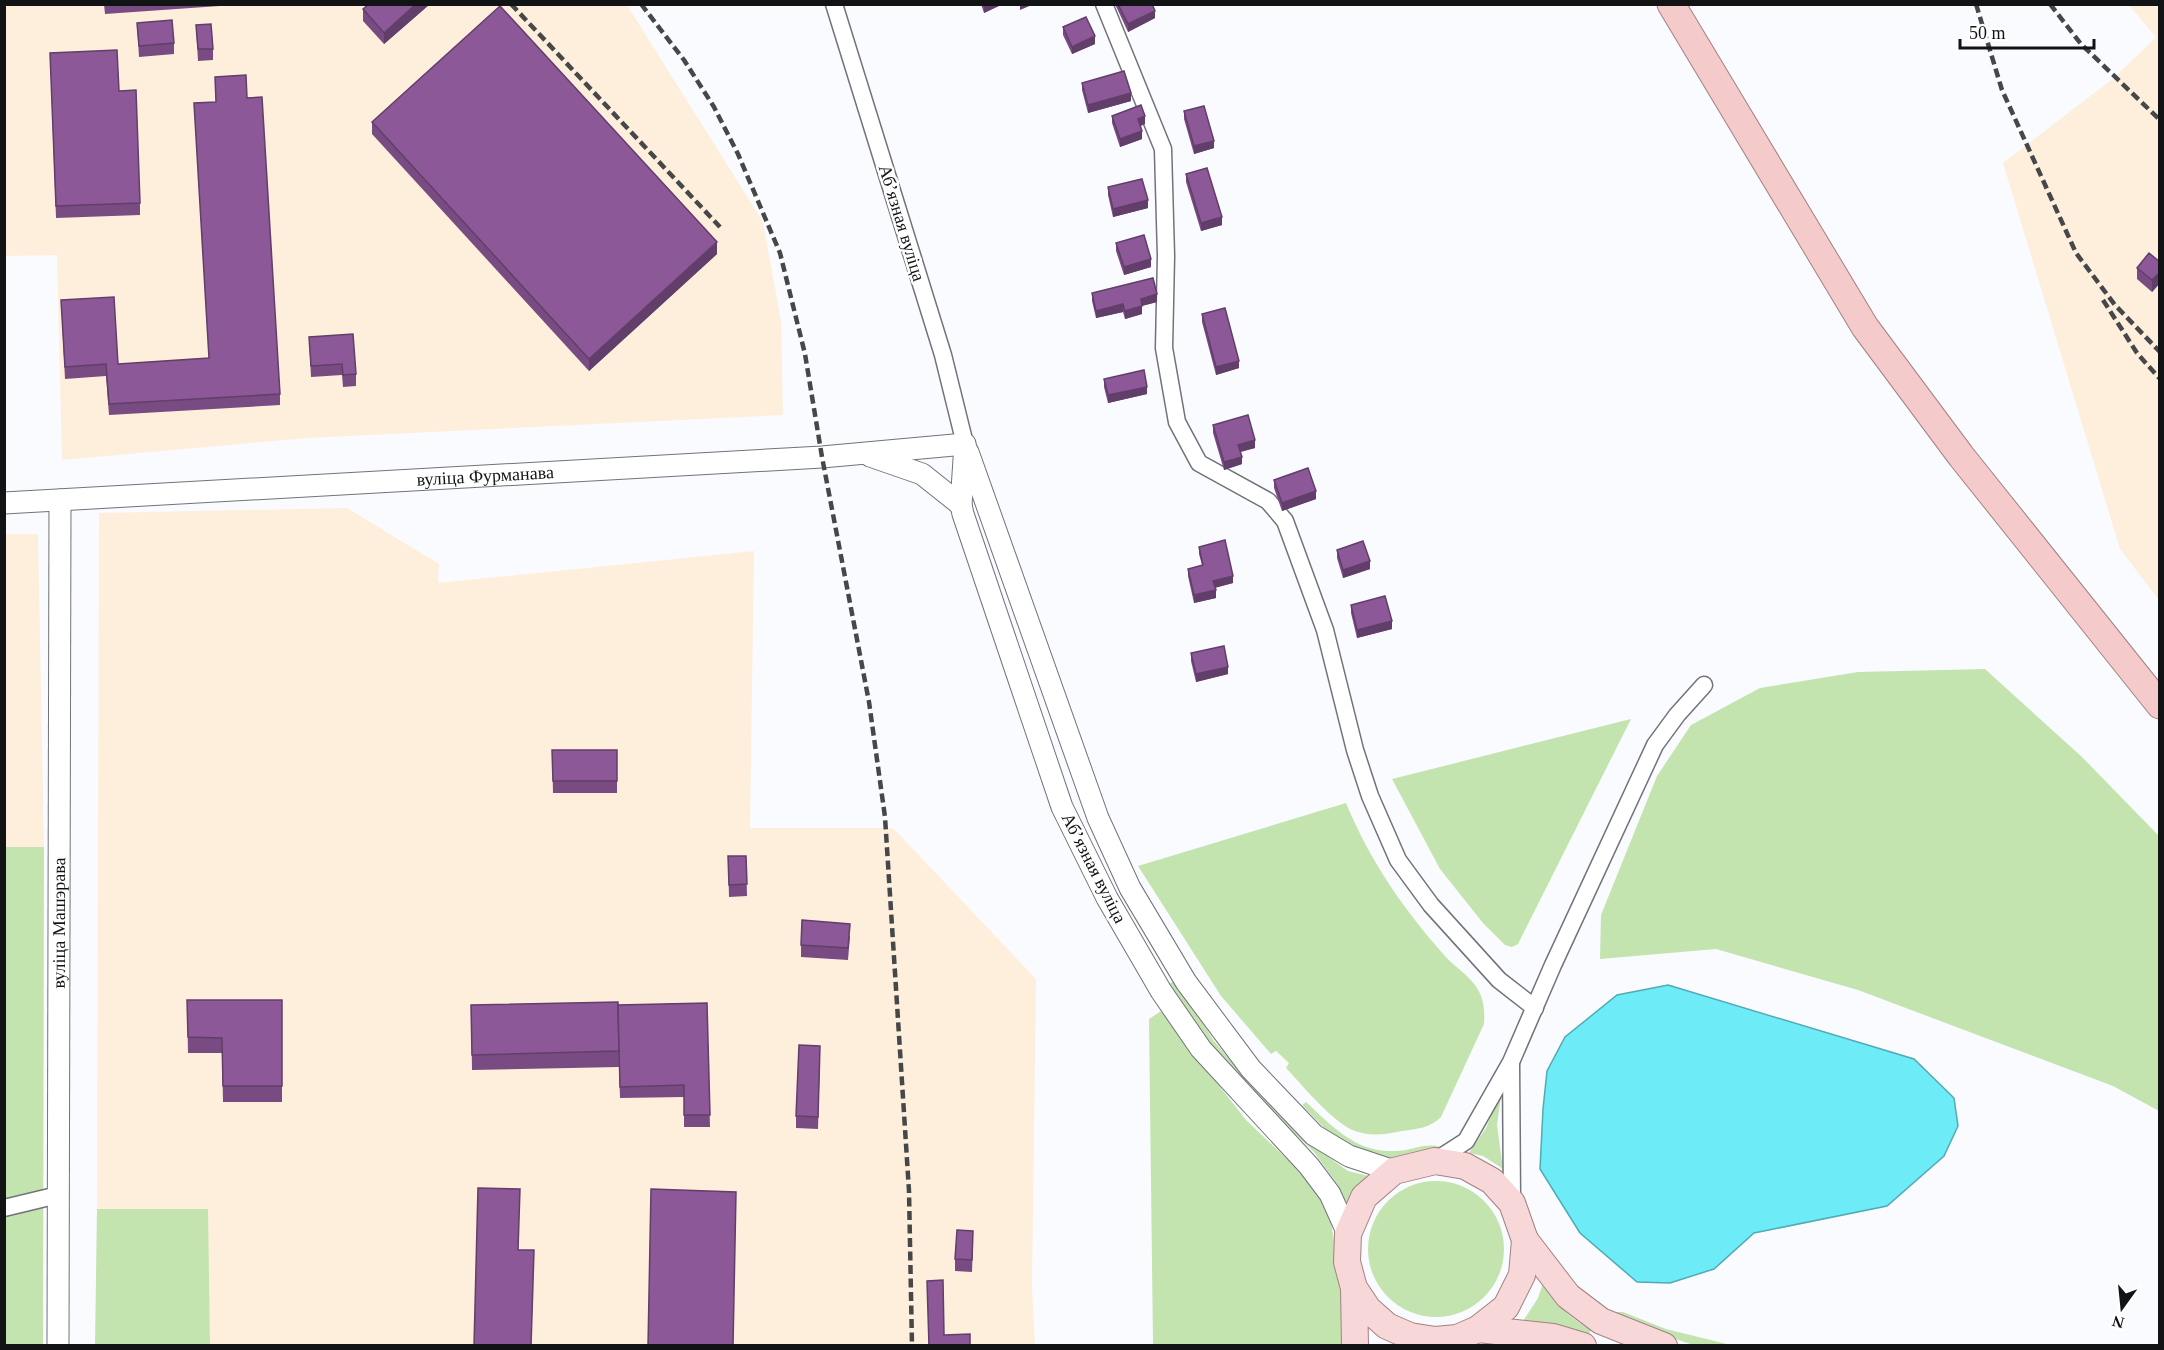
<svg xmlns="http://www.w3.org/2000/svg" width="2164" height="1350" font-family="Georgia,serif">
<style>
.industrial{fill:#fdefdc}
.green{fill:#c4e4af}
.water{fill:#6debf7;stroke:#52aab3;stroke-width:1.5}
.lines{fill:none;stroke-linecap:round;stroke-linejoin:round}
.minor-casing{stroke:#70737a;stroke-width:19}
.tertiary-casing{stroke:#70737a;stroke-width:23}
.primary-casing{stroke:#a38183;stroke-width:28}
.trunk-casing{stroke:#a38183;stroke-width:29}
.minor{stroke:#fff;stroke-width:16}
.tertiary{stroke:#fff;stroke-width:21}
.primary{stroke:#f7d7d8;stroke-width:26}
.trunk{stroke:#f4cacb;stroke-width:27}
.rail{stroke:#464749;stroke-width:4.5;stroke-dasharray:9 4.5;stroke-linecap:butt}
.wall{fill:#784c82}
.shaded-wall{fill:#623e6a}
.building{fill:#8c5897;stroke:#623e6a;stroke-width:1.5}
.labels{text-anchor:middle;stroke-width:5;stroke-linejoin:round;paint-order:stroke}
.street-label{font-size:18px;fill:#121315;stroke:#fff}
</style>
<rect width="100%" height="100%" fill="#fafbfe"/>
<g class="industrial">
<polygon points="4,5 627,5 763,222 781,321 783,415 307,438 62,460 57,255 5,256"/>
<polygon points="2129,5 2159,5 2159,600 2120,549 2003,163 2115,77 2156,37"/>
<polygon points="347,508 439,564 438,583 754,551 750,828 893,828 1036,979 1032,1287 1035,1345 210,1345 207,1210 97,1209 99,513"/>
<polygon points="5,534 38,534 44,847 5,847"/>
</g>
<g class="green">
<polygon points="1985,669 2082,757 2159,836 2159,1111 2113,1086 1858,990 1716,949 1600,959 1601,915 1657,776 1691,725 1760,688 1858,672"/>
<polygon points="1631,719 1518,944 1512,947 1505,945 1483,923 1440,869 1392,779"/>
<path d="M 1346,803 C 1370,861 1404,910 1445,956 C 1454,966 1467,974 1475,985 C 1484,997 1485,1010 1484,1024 L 1441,1117 C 1430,1128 1417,1129 1402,1131 C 1387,1134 1371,1137 1355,1131 C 1333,1123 1303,1086 1286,1068 L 1289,1063 L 1276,1051 L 1271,1054 L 1221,996 L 1138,866 Z"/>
<polygon points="4,847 44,847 43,1345 5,1345"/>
<polygon points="1175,980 1214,1041 1259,1094 1297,1131 1334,1161 1348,1171 1373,1177 1348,1207 1338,1185 1314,1152 1279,1119 1208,1041 1169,984"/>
<polygon points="1161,1011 1246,1120 1307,1178 1320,1194 1330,1216 1341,1284 1347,1345 1153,1345 1149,1019"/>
<polygon points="1502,1089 1497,1125 1503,1169 1483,1156 1469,1153 1486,1128"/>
<path d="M 1306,1102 C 1332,1126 1356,1153 1395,1151 C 1412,1151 1424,1142 1441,1147 L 1414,1158 L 1377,1158 L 1349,1147 L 1330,1134 L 1302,1105 Z"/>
<circle cx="1436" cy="1249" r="68"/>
<polygon points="97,1209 208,1209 210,1345 95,1345"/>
<path d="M 1543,1283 C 1555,1304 1570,1318 1591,1330 L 1588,1336 L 1555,1324 L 1521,1324 L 1538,1298 Z"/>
<polygon points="1616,1312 1623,1312 1666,1329 1731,1345 1693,1345 1611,1316"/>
</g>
<polygon class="water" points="1668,985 1914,1059 1954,1098 1958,1126 1944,1156 1887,1206 1754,1233 1714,1269 1670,1283 1637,1282 1580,1233 1540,1169 1543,1109 1547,1071 1565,1037 1617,995"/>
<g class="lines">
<g class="minor-casing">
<g id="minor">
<polyline points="834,4 943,355 965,444"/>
<polyline points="1104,4 1163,149 1166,256 1164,348 1177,422 1199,463 1268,501 1285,521 1325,630 1355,750 1370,796 1398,860 1431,905 1499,980 1535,1008"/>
<polyline points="1511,1063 1512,1203"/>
<polyline points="1435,1161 1466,1141 1511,1062 1553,965 1655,745 1677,715 1704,685"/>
<polyline points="4,1208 58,1195"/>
</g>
</g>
<g class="tertiary-casing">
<g id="tertiary">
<polyline points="965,444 961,505 963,514 1062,807 1107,898 1161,991 1201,1049 1309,1166 1330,1194 1348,1234"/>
<polyline points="968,452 1098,818 1130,888 1186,982 1251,1069 1314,1135 1349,1156 1394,1171"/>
<polyline points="870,456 922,474 961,505"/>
<path id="s1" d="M 4,503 L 822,457 L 965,444"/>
<path id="s2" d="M 58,1346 L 60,500"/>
</g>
</g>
<g class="primary-casing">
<g id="primary">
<polyline points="1525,1240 1568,1296 1601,1321 1664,1346"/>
<polyline points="1354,1288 1368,1309 1387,1326 1410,1336 1435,1340 1457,1338 1478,1329 1506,1307 1522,1275 1525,1240 1512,1203 1492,1181 1465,1166 1435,1161 1394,1171 1364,1197 1348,1234 1347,1262 1354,1288 1355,1346"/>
<polyline points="1478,1329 1553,1337 1583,1346"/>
</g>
</g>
<g class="trunk-casing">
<polyline id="trunk" points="1671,4 1865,327 1961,456 2160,705"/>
</g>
<use href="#minor" class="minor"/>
<use href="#tertiary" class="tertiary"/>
<use href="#primary" class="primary"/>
<use href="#trunk" class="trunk"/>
<g class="rail">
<polyline points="511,4 720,227"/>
<polyline points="641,4 684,60 714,107 738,154 780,253 805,354 822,457 869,702 885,817 909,1191 912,1346"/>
<polyline points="1976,4 2002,90 2076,253 2115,305 2160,352"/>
<polyline points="2050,4 2081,44 2160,120"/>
<polyline points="2103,300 2137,353 2160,379"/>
</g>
</g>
<g class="wall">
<polygon points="104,4 248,4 105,14"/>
<polygon points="430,4 384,44 363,21 363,9"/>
<polygon points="981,4 1003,4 984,13"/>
<polygon points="1115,4 1152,4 1155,18 1128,32"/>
<polygon points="137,23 174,43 174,54 139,57"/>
<polygon points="196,25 213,49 213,60 198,61"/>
<polygon points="1063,27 1095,44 1072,54 1063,35"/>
<polygon points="50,53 119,91 140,203 140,215 56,218"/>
<polygon points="215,77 247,98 280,394 280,405 109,415 106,376 65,379 61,300 118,364 209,358 194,103 216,102"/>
<polygon points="1082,83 1131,101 1088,113 1082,90"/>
<polygon points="1184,111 1214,148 1194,154 1184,119"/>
<polygon points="1112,116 1145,124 1140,126 1142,139 1120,147 1112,123"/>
<polygon points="372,122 717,254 589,371 372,134"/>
<polygon points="1186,174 1222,225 1201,231 1186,182"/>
<polygon points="1108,187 1148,208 1113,217 1108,195"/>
<polygon points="1116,243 1151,267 1124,275 1116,251"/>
<polygon points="2137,268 2160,272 2160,283 2152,292 2137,279"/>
<polygon points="1092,293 1157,302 1142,306 1142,314 1125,319 1123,312 1096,318 1092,301"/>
<polygon points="1202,314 1239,368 1216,375 1202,322"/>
<polygon points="309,337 356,374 356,386 343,387 342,375 311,377"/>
<polygon points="1104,379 1147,394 1108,403 1104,387"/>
<polygon points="1213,425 1255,448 1241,452 1242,464 1224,470 1213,433"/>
<polygon points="1274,480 1316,499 1282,511 1274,488"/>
<polygon points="1199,547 1233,583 1215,588 1216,598 1194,603 1188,576 1188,569 1202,565 1199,554"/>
<polygon points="1337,550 1370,569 1343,578 1337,558"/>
<polygon points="1351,605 1392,629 1357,638 1351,613"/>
<polygon points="1191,653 1228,674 1196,682 1191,661"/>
<polygon points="552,750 617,750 617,793 553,793"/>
<polygon points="728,856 746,856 747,896 729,897"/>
<polygon points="850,936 848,960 801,957 801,945"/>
<polygon points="187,1000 282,1000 282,1102 223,1102 222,1053 188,1053"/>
<polygon points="707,1003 710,1127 684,1127 684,1097 620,1098 619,1067 472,1070 471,1005 618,1005"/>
<polygon points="820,1057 818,1129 796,1128 796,1116"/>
<polygon points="973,1243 972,1272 955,1271 955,1259"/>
</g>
<g class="shaded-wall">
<polygon points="416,4 430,4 384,44 384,33"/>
<polygon points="1003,4 984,13 984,5"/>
<polygon points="1020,4 1034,4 1020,10"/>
<polygon points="1155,11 1155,18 1128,32 1128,24"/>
<polygon points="1095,36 1095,44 1072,54 1072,47"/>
<polygon points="1131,93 1131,101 1088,113 1088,105"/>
<polygon points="1145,116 1145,124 1138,127 1138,119"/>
<polygon points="1142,131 1142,139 1120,147 1120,139"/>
<polygon points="1214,141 1214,148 1194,154 1194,146"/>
<polygon points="1148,200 1148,208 1113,217 1113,209"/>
<polygon points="1222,217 1222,225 1201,231 1201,223"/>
<polygon points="717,242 717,254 589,371 589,359"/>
<polygon points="1151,259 1151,267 1124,275 1124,267"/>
<polygon points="2160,272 2160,283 2152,292 2152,280"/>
<polygon points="1157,294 1157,302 1141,306 1141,299"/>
<polygon points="1123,304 1123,312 1096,318 1096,311"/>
<polygon points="1142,306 1142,314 1125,319 1125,311"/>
<polygon points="1239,361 1239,368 1216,375 1216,367"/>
<polygon points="1147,387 1147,394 1108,403 1108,395"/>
<polygon points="1255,440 1255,448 1238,452 1238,445"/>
<polygon points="1242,457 1242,464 1224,470 1224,462"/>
<polygon points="1316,491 1316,499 1282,511 1282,503"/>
<polygon points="1370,561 1370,569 1343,578 1343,570"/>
<polygon points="1233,576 1233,583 1213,588 1213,581"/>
<polygon points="1216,590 1216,598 1194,603 1194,595"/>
<polygon points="1392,621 1392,629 1357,638 1357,630"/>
<polygon points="1228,667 1228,674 1196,682 1196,674"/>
</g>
<g class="building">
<polygon points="369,4 416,4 384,33 363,9"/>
<polygon points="1118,4 1152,4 1155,11 1128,24"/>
<polygon points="500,6 717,242 589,359 372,122"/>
<polygon points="1086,17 1095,36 1072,47 1063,27"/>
<polygon points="172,20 174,43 139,46 137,23"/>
<polygon points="211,24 213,49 198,49 196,25"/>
<polygon points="117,50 119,91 136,90 140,203 56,206 50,53"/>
<polygon points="1124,71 1131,93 1088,105 1082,83"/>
<polygon points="246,75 247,98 262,97 280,394 109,404 106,364 65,367 61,300 114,297 118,364 209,358 194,103 216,102 215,77"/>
<polygon points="1141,105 1145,116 1138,119 1142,131 1120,139 1112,116"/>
<polygon points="1204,106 1214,141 1194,146 1184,111"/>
<polygon points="1207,168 1222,217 1201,223 1186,174"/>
<polygon points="1142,179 1148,200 1113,209 1108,187"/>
<polygon points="1144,235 1151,259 1124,267 1116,243"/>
<polygon points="2149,253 2160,262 2160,272 2152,280 2137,268"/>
<polygon points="1153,278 1157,294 1141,299 1142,306 1125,311 1123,304 1096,311 1092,293"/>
<polygon points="1225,308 1239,361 1216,367 1202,314"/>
<polygon points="353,334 356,374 343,375 342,364 311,366 309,337"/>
<polygon points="1144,370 1147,387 1108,395 1104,379"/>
<polygon points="1248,415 1255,440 1238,445 1242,457 1224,462 1213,425"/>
<polygon points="1308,468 1316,491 1282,503 1274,480"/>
<polygon points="1225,540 1233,576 1213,581 1216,590 1194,595 1188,569 1203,565 1199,547"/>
<polygon points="1363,541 1370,561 1343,570 1337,550"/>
<polygon points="1385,596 1392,621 1357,630 1351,605"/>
<polygon points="1224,646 1228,667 1196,674 1191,653"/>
<polygon points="552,750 617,750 617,781 553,781"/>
<polygon points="728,856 746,856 747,884 729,885"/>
<polygon points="802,920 850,924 848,948 801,945"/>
<polygon points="187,1000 282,1000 282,1086 223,1086 222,1038 188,1037"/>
<polygon points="618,1002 619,1051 472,1055 471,1005"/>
<polygon points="707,1003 710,1115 684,1115 684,1085 620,1087 618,1005"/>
<polygon points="799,1045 820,1046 818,1117 796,1116"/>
<polygon points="478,1188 520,1189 518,1250 534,1250 531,1346 474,1346"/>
<polygon points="651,1189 736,1192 733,1346 648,1346"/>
<polygon points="957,1230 973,1231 972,1260 955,1259"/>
<polygon points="943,1280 944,1335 970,1334 970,1346 929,1346 927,1281"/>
</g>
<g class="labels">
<g class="street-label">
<text transform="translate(902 223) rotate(73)" y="6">Абʼязная вуліца</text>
<text dy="6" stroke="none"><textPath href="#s1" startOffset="482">вуліца Фурманава</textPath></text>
<text transform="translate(1094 868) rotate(63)" y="6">Абʼязная вуліца</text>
<text dy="6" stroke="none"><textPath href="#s2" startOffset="423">вуліца Машэрава</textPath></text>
</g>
</g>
<rect width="2164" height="1350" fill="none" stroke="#121315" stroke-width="12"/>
<g transform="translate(2122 1308) rotate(195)" stroke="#ffffff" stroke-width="4.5" paint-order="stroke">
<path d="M0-4.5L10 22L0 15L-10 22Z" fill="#121315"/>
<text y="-9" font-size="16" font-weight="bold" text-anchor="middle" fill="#121315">N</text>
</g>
<path d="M1960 39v9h134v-9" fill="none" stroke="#121315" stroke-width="3"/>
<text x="1969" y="39" font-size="18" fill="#121315" stroke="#ffffff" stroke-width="4.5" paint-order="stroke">50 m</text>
</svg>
